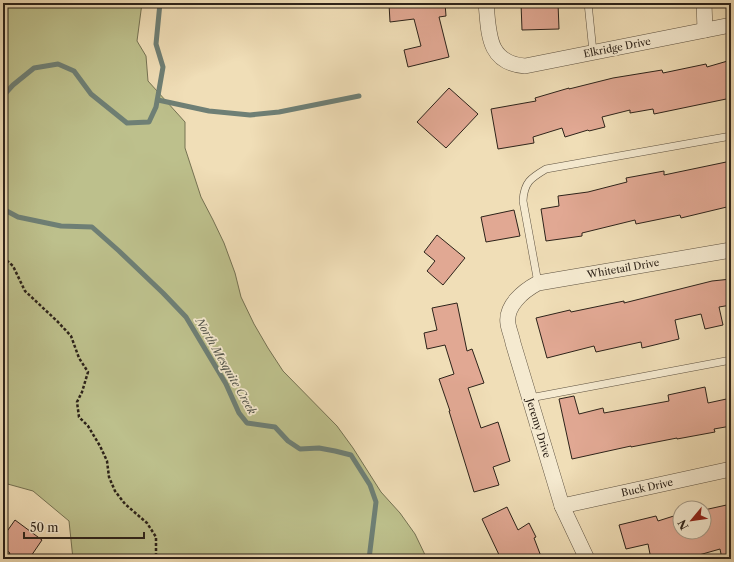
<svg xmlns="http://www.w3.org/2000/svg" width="734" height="562" font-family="'Libre Caslon Text',serif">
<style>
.green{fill:#bdc08c;stroke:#757253}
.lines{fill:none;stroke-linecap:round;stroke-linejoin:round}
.stream{stroke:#6e7f75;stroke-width:5}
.building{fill:#e1a893;stroke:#2d231a}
.lane-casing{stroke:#5e5241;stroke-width:8}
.street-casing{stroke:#5e5241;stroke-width:16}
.path{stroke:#2d231a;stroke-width:2.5;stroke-dasharray:3 2;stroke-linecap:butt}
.lane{stroke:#f5ead0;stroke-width:7}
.street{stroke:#f5ead0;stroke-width:15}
.labels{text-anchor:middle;stroke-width:3.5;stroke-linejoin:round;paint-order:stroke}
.street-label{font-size:10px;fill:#2d231a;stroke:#f5ead0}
.water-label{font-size:11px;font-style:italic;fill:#4e5148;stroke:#f5ead0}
</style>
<rect width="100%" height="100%" fill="#f0deb7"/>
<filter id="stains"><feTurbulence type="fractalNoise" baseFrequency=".005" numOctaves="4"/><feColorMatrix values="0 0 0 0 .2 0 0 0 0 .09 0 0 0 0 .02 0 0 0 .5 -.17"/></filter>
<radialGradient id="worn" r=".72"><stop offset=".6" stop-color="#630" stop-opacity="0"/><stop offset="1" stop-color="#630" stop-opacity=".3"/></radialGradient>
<polygon class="green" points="3,3 142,3 137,41 146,56 148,81 185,122 185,148 201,197 213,220 224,243 235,273 241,297 254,324 268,348 283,371 337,426 353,448 381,492 400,513 415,534 427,559 73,559 69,521 33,491 4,483 3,478"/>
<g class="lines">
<g class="stream">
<polyline points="3,96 13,85 34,68 58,64 74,71 91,94 127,123 149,122 156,107 163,67 156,44 160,3"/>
<polyline points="158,100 209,111 250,115 279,112 359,96"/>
<polyline points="3,209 18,217 61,226 92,227 119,251 163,293 186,317 226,384 239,413 247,423 275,427 288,441 300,449 319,448 335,451 351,455 370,485 376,502 369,559"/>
</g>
</g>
<g class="building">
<polygon points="398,3 445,3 446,16 439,17 449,57 408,67 404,50 421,46 414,19 390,22 389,4"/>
<polygon points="521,3 558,3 559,29 522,30"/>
<polygon points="731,60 731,98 654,114 653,109 630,113 630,110 602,117 605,127 589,131 588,130 565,137 562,128 533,137 534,143 498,149 491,109 536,101 535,98 569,88 569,89 613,78 662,70 663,73 706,64 707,67"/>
<polygon points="449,88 478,114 446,148 417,122"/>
<polygon points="731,161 731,206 681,218 680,215 636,224 635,220 582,233 582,236 546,241 541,209 559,206 558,196 588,192 627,182 626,178 664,171 664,175"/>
<polygon points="514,210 520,236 486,242 481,217"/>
<polygon points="437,235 465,258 443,285 427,271 435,261 424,252"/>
<polygon points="731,279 731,305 719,307 723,325 705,329 701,314 675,320 679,339 642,348 641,342 596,352 594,346 547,358 536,318 570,310 571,312 624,301 624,303 712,281"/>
<polygon points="457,303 467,351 472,349 484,383 468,388 481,428 498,422 510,461 493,467 499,485 474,492 449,411 450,411 439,379 454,374 445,345 427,349 424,333 437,330 432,308"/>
<polygon points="705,387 708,403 731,398 731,426 714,429 715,432 677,439 677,438 631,447 631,446 572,459 559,399 574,396 579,414 603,408 604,413 669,401 668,395"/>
<polygon points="731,504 731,559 722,559 720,549 685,559 674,559 673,555 651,559 648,544 626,549 619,525 656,516 658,521 680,514 680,532 704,532 704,510"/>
<polygon points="507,507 518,530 529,523 536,537 534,538 542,559 501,559 482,519"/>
<polygon points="15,520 42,540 29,559 6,559 10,553 3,548 3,537"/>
</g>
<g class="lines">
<g class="lane-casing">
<g id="lane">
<polyline points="588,3 593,52"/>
<path d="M 538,283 L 523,201 C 524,182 531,178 546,169 L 731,136"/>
<polyline points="530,398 731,360"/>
</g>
</g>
<g class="street-casing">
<g id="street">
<path d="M 486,3 C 489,33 487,63 525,66 L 731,25"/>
<polyline points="704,3 705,30"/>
<polyline points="562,506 731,469"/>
<path d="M 587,559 L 562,506 L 513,343 C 512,337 509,330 508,324 C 505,306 523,291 538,283 L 731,250"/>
</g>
</g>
<polyline class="path" points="3,257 13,266 25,291 58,322 71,336 79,358 88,372 82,392 77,402 79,417 88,426 100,446 107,461 109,477 115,491 125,504 147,523 156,537 156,559"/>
<use href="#lane" class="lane"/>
<use href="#street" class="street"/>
</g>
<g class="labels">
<g class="street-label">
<text transform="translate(617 47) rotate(-11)" y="4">Elkridge Drive</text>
<text transform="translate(623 268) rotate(-10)" y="4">Whitetail Drive</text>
<text transform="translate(539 428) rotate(73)" y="4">Jeremy Drive</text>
<text transform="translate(647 487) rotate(-12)" y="4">Buck Drive</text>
</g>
<g class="water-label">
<text transform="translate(226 366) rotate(60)" y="4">North Mesquite Creek</text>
</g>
</g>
<rect width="734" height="562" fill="none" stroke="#f0deb7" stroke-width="16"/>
<rect x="4" y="4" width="726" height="554" fill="none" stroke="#2d231a" stroke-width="2"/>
<rect x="8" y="8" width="718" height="546" fill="none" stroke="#2d231a"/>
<g transform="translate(692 520) rotate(241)"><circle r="19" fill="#f5ead0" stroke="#a59a87"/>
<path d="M0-3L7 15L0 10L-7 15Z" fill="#8f2418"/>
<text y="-6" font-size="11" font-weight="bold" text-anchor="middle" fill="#2d231a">N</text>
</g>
<path d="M24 532v6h120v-6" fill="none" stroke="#2d231a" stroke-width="2"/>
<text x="30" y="532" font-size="12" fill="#2d231a" stroke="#f5ead0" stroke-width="3" paint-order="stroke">50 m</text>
<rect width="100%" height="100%" filter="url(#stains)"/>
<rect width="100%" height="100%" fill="url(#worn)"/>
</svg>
